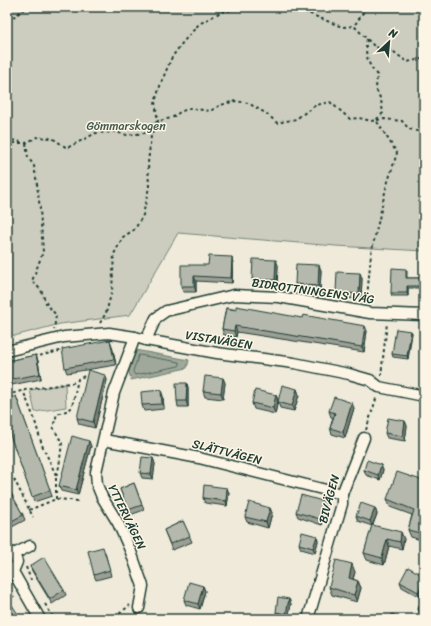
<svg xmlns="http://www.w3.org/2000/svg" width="431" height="626" font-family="Sriracha,sans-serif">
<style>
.green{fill:#cccdbf;stroke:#76857a}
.water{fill:#9fa89a;stroke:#6c7d71}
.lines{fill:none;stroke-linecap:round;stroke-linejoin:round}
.shore{stroke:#52685d;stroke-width:1}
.minor-casing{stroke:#1f3d34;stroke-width:13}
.path{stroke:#1f3d34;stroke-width:2;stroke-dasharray:3 3;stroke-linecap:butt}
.minor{stroke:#fcf5e5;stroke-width:10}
.wall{fill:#9c9f95;stroke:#1f3d34}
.shaded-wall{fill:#7f8279;stroke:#1f3d34}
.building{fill:#b5b9ad;stroke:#1f3d34}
.labels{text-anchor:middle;stroke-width:3;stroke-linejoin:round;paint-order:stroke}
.park-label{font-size:12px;fill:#425a50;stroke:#fcf5e5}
.street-label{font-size:12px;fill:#1f3d34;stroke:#fcf5e5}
</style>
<rect width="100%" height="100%" fill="#efeada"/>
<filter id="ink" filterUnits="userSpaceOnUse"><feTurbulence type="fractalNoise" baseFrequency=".025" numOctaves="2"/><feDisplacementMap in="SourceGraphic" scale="8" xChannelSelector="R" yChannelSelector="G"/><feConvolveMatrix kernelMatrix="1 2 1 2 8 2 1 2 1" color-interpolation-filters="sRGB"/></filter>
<g filter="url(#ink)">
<g class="green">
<polygon points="7,7 424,7 424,251 336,246 178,233 130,315 60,324 14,336 7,329"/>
<polygon points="65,384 66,407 35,412 30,390"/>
</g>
<polygon class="water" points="135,350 189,360 187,368 131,380 129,372"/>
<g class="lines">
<polygon class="shore" points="139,355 179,362 180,364 179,366 135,375 133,372"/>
<g class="minor-casing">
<g id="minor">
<polyline points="135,337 114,393 96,472 97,485 102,497 118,523 131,552 143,586 139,608"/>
<polyline points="146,340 156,318 166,311 234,295 279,297 370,313 424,315"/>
<polyline points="7,351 64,337 109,333 135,337 146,340 217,353 294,363 349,374 370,380 379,387 424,396"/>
<polyline points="104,440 199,458 342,494"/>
<polyline points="7,550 14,554 17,562 14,569 7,572"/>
<polyline points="14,554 30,546"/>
<polyline points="12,570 40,619"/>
<polyline points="308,619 342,504 342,494 364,438"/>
</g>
</g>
<g class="path">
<polyline points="293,7 342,27 354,26"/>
<polyline points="361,7 362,14"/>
<polyline points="367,7 354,26 375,47 394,52 407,62 421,59 424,60"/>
<polyline points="222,12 244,7"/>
<polyline points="7,18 12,18 27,7"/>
<path d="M 367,39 C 364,53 368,65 377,75 L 376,89 L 381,100 L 383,113 L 376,120 L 397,153 L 386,188 L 371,254 L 367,298 L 368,303"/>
<polyline points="7,139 21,142"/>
<polyline points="7,143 26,143 37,137 52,138 67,148 96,133 115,132 127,135 145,133 151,124 166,119 172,118 180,112 190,108 210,111 221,105 235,101 248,103 267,114 277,123 296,119 316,105 330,102 350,119 359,118 371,121 384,119 402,121 409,129 424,133"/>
<polyline points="26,143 28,157 34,166 37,184 40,209 43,252 32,281 41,290 46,303 56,315 54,330"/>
<polyline points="100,323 106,313 112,291 114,254 123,237 135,229 143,215 149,187 148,163 151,136 158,122 155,102 161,83 172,57 183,42 199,24 221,12 225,7"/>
<polyline points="34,357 64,350"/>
<polyline points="381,376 387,323"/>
<polyline points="7,395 25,390"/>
<polyline points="366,430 377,396"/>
<polyline points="56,475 42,445 34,418 24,393 25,390 77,382"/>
<polyline points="14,479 33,517"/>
<polyline points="56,499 56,476 59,467 62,443 53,427 57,414 69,410 72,407 78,379 89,374"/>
<polyline points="29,510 56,499 79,501"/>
<polyline points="26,567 31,580"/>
<polyline points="7,586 14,597"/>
<polyline points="45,604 54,619"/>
<polyline points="117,619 119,614 130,605"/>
</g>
<use href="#minor" class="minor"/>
</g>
<g class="wall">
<polygon points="233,263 232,283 196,281 196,292 183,292 181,286 208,265"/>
<polygon points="278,265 277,286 254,284 252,279"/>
<polygon points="321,270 320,291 297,290 295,284"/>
<polygon points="407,271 407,278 424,278 424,288 408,288 408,296 392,296 391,293"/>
<polygon points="362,278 361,299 338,298 336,292"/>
<polygon points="226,308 367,331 364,352 237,332 236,337 224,335 222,329"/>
<polygon points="411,331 412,333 408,359 393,357 392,354"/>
<polygon points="112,346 116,365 67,373 65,368"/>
<polygon points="36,355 38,361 41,379 7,386 7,361"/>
<polygon points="105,375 107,380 95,428 79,424 77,418"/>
<polygon points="223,378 225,383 223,399 205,397 203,391"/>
<polygon points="187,383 188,388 188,407 178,407 177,401"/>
<polygon points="297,389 299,395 294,411 280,408 278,402"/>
<polygon points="276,395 278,400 275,414 254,409 252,403"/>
<polygon points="16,396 52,496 34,502 7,426"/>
<polygon points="163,396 164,409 144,411 142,405"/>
<polygon points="354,408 345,438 332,434 330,428 333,418 331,417 329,411"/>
<polygon points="405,421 407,426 405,441 387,438 385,433"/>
<polygon points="91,446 78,495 61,491 59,486"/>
<polygon points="153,458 155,464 153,479 142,478 140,473"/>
<polygon points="364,470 383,470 380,480 366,475"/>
<polygon points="424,481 424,541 411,537 408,530 412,515 390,507 387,499"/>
<polygon points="134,483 144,510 130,515 120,489"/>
<polygon points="7,486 23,515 25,520 10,528 7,523"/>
<polygon points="229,493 227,506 205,503 203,498"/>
<polygon points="326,502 327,508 322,525 298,517 296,512"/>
<polygon points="270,508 272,513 268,528 247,522 245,517"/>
<polygon points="375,508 377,514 373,525 404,539 402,549 389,546 384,565 367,560 364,553 372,526 358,521 356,516"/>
<polygon points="183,521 192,542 172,550 164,530"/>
<polygon points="318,541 315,553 301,549 299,544"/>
<polygon points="105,552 111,576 96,580 94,575"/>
<polygon points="30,566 64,590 66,595 52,604 32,571"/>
<polygon points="355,572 353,579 358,581 361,588 357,602 332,595 329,587"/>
<polygon points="424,576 424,590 420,597 402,587 400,582"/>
<polygon points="203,586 205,591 200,609 186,605 184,600"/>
<polygon points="289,599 291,604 288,619 277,617 276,612"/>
<polygon points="424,606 424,615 420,614 418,609"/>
</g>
<g class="shaded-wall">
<polygon points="232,257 233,263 232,283 231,278"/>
<polygon points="276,260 278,265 277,286 275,280"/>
<polygon points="319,265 321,270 320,291 318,286"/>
<polygon points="360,273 362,278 361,299 359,294"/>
<polygon points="194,276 196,281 196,292 194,286"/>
<polygon points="407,286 408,288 408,296 407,293"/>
<polygon points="235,326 237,332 236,337 234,331"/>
<polygon points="365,326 367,331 364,352 362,347"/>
<polygon points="411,331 412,333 408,359 407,356"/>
<polygon points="110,340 112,346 116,365 114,359"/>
<polygon points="36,355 38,361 41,379 40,374"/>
<polygon points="105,375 107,380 95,428 93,422"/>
<polygon points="223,378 225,383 223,399 221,393"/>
<polygon points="187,383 188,388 188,407 186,401"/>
<polygon points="297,389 299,395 294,411 292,406"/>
<polygon points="161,390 163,396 164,409 162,404"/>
<polygon points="276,395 278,400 275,414 273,408"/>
<polygon points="352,403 354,408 345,438 343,432"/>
<polygon points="405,421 407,426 405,441 403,436"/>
<polygon points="89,441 91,446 78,495 76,490"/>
<polygon points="153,458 155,464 153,479 151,474"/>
<polygon points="381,465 383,470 380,480 378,475"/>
<polygon points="227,488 229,493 227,506 226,501"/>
<polygon points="326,502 327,508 322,525 320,519"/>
<polygon points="270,508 272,513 268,528 266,522"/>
<polygon points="375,508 377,514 372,526 370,521"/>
<polygon points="401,532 404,539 402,549 400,542"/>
<polygon points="317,536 318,541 315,553 313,548"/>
<polygon points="387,539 389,546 384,565 382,558"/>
<polygon points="352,564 355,572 351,586 349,578"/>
<polygon points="358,581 361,588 357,602 354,595"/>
<polygon points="424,581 424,590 420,597 418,592"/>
<polygon points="203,586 205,591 200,609 198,604"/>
<polygon points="289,599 291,604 288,619 286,614"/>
</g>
<g class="building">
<polygon points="209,256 232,257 231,278 194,276 194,286 181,286 181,265 208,265"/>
<polygon points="253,259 276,260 275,280 252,279"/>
<polygon points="296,264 319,265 318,286 295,284"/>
<polygon points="392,268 406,269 406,278 424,278 424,286 407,286 407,293 391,293"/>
<polygon points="337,272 360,273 359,294 336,292"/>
<polygon points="236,306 302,318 303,315 365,326 362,347 235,326 234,331 222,329 226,308 236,310"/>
<polygon points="396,329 411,331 407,356 392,354"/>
<polygon points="110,340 114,359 65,368 62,349"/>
<polygon points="36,355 40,374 7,380 7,361"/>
<polygon points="88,370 105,375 93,422 77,418"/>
<polygon points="205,376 223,378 221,393 203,391"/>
<polygon points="176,383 187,383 186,401 177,401"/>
<polygon points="282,385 297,389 292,406 278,402"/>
<polygon points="161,390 162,404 142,405 141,392"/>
<polygon points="255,390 276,395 273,408 252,403"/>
<polygon points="16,396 50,490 32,497 7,426 7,400"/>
<polygon points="334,397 352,403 343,432 330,428 335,413 329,411"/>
<polygon points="388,418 405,421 403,436 385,433"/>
<polygon points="72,436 89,441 76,490 59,486"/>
<polygon points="142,457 153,458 151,474 140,473"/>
<polygon points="367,460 381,465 378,475 364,470"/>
<polygon points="397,472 424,481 424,534 408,530 414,510 387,499"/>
<polygon points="134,483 142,505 128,510 120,489"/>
<polygon points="204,485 227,488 226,501 203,498"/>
<polygon points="7,486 23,515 8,523 7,521"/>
<polygon points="301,495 326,502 320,519 296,512"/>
<polygon points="249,502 270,508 266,522 245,517"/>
<polygon points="361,503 375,508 370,521 356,516"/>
<polygon points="183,521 190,536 170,544 164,530"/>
<polygon points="372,525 401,532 400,542 387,539 382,558 364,553"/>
<polygon points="302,532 317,536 313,548 299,544"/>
<polygon points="103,547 110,570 94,575 88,551"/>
<polygon points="44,557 64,590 50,599 30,566"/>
<polygon points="336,560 352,564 349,578 358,581 354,595 329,587"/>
<polygon points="408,567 424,576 424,581 418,592 400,582"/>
<polygon points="189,582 203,586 198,604 184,600"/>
<polygon points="7,597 21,619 7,619"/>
<polygon points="278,597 289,599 286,614 276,612"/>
<polygon points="419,605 424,606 424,610 418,609"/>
<polygon points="392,614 403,619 390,619"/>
<polygon points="329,616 336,619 328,619"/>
</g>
</g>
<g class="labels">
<g class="park-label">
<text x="126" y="130">Gömmarskogen</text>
</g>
<g class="street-label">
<text transform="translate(313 291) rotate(8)" y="4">BIDROTTNINGENS VÄG</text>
<text transform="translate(219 340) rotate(9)" y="4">VISTAVÄGEN</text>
<text transform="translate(227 452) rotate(14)" y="4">SLÄTTVÄGEN</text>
<text transform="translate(329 499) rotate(-75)" y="4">BIVÄGEN</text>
<text transform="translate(127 517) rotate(64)" y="4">YTTERVÄGEN</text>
</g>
</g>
<rect width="431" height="626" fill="none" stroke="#fcf5e5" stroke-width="24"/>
<rect x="12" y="12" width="407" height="602" fill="none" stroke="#1f3d34" stroke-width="1.5" filter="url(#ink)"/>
<g transform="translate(389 42) rotate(26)" stroke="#fcf5e5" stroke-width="3" paint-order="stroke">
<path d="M0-3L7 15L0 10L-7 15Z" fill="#1f3d34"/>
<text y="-6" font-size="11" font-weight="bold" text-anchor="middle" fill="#1f3d34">N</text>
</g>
</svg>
